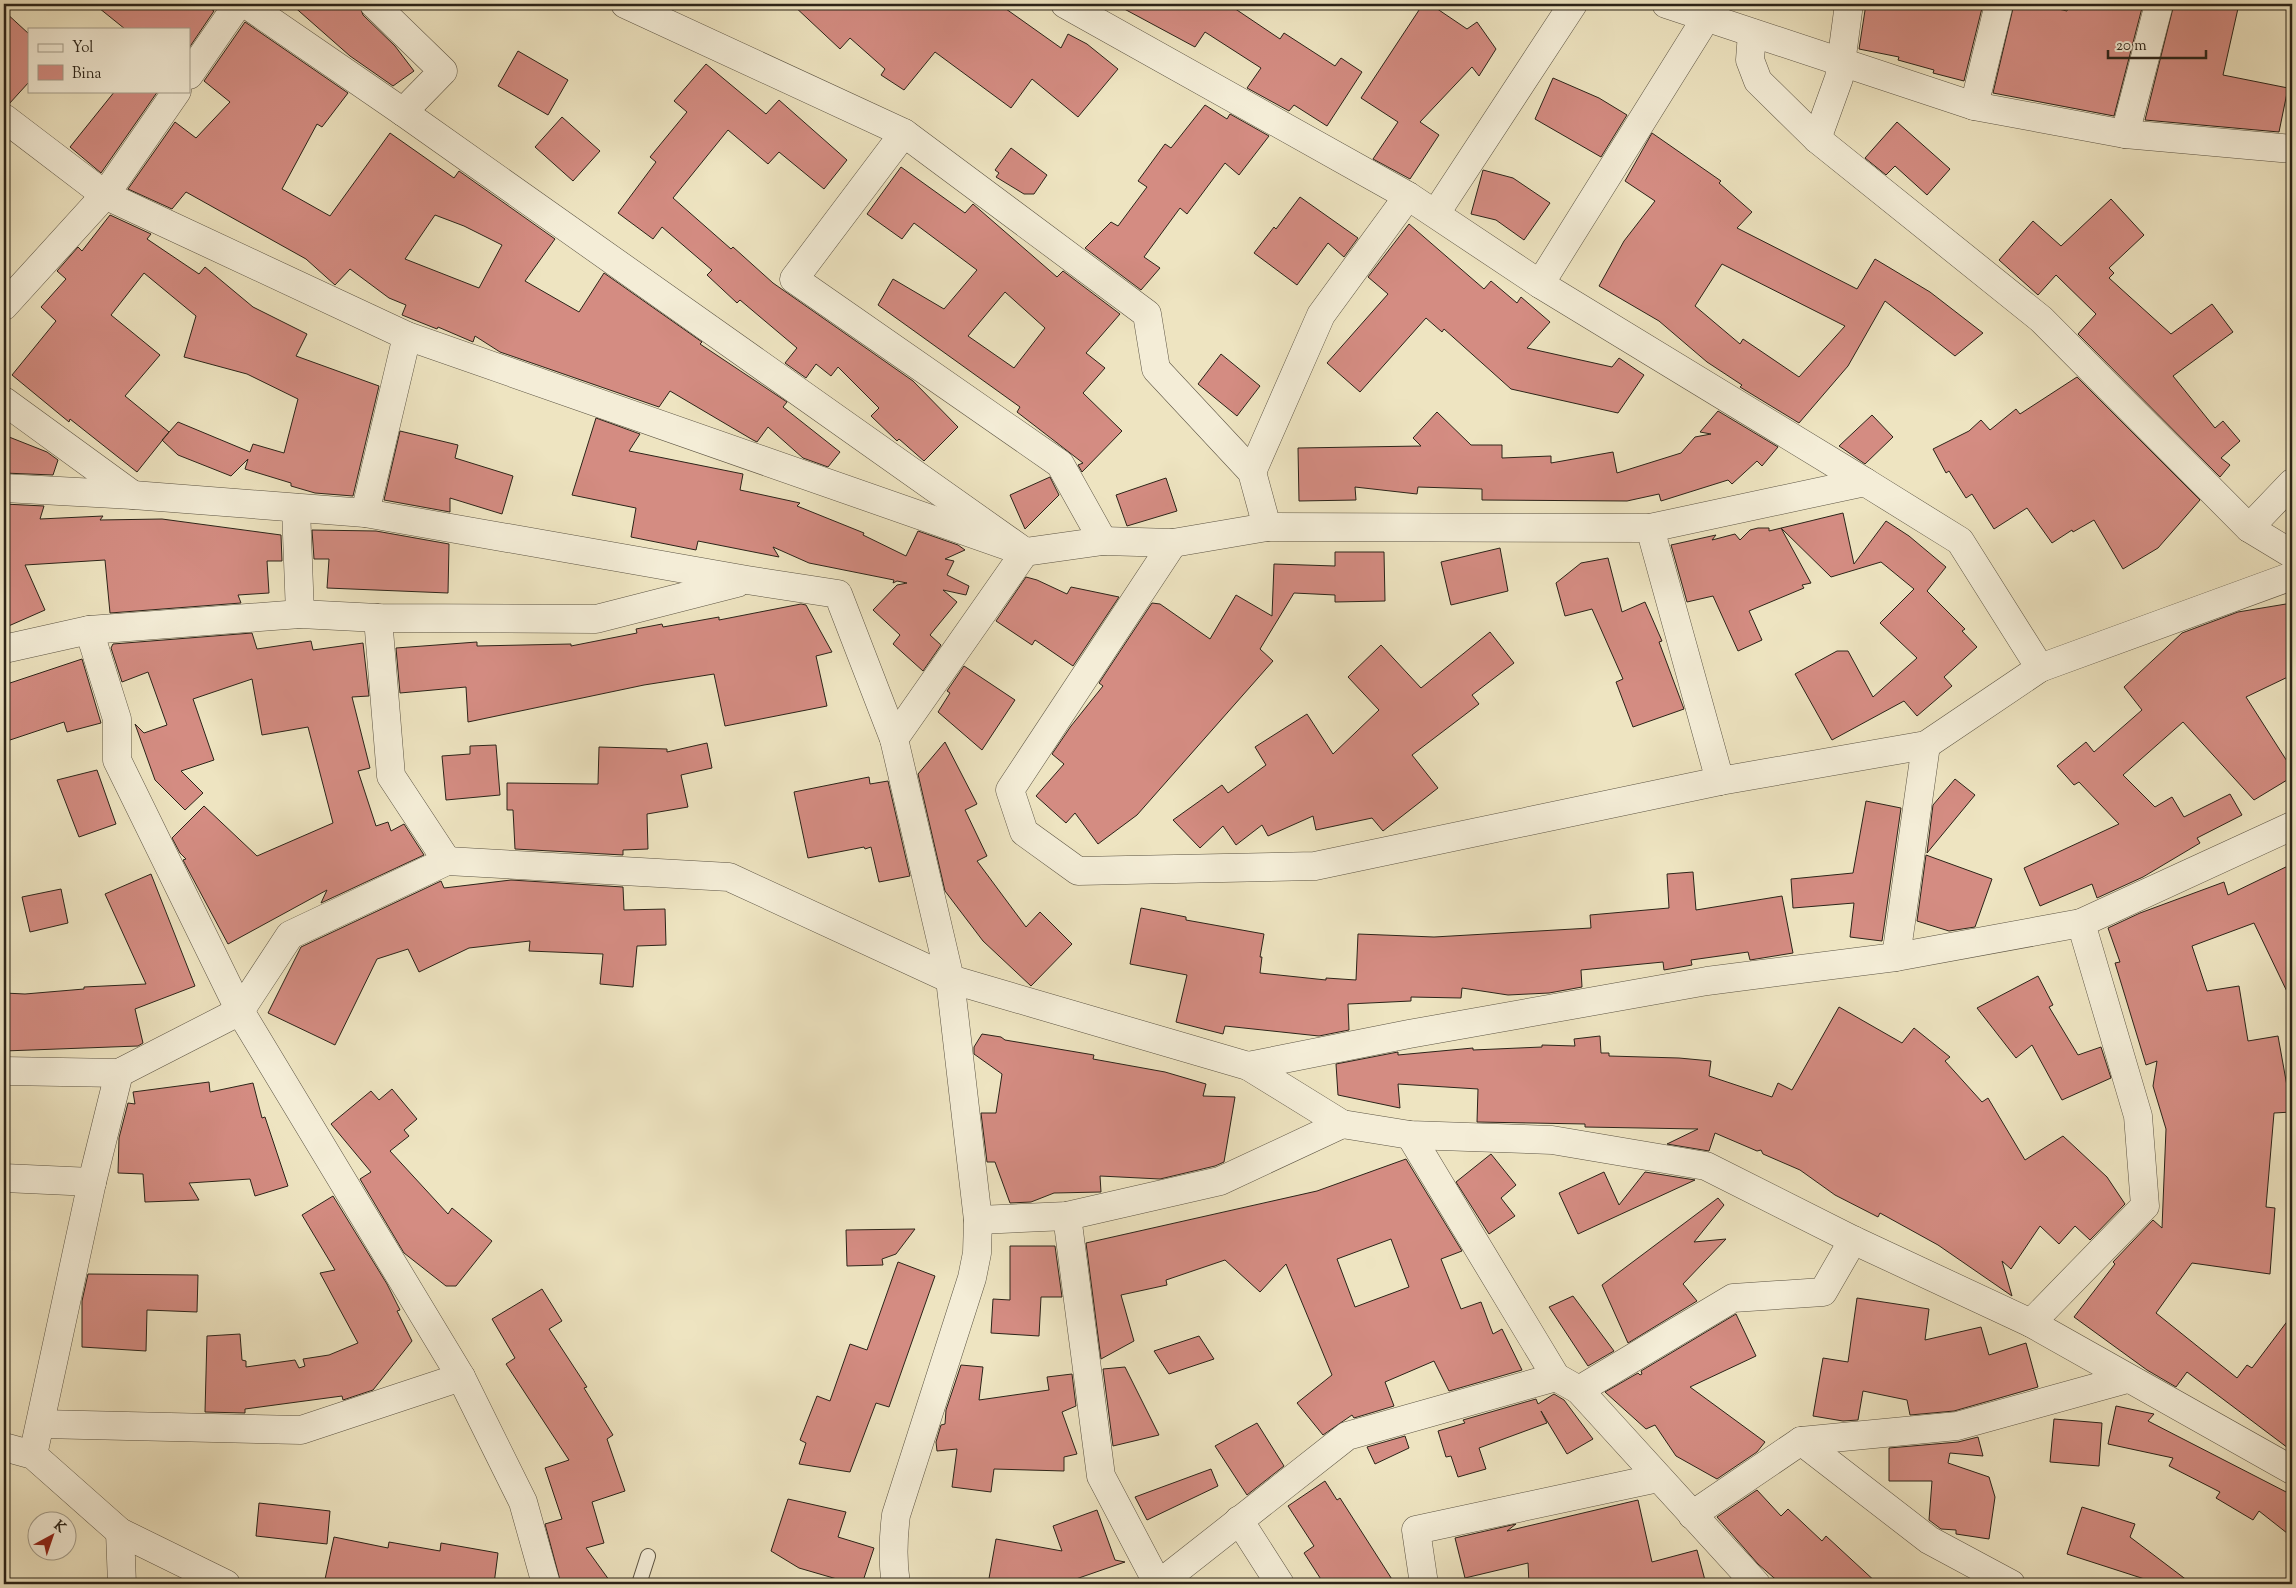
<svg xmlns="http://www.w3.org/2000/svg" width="2296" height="1588" font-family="'Sorts Mill Goudy',serif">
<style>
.building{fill:#d48c82;stroke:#2c2419;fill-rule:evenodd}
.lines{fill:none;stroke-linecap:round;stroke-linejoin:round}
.service-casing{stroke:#5c5443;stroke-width:16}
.minor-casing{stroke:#5c5443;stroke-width:29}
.service{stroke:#f4edd7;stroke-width:14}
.minor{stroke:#f4edd7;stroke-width:28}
</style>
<rect width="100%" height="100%" fill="#eee4c1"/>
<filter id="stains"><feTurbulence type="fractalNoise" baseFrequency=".004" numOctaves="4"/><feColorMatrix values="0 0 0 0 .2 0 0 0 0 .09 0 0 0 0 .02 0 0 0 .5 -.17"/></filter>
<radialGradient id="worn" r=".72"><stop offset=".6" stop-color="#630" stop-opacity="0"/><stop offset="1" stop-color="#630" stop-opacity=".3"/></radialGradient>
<g class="building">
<polygon points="94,4 203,4 214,11 189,48 189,29 125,29"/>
<polygon points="291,4 359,4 363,15 395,46 414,71 393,86 350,56"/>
<polygon points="792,4 999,4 1061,48 1068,34 1087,44 1118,69 1078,117 1032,79 1011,108 935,52 904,90 881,75 885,69 850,38 840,49"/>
<polygon points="1115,4 1228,4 1280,39 1284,33 1335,66 1341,58 1362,72 1327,126 1294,105 1289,111 1247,88 1261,68 1205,32 1195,47"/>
<polygon points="1423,4 1430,4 1467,29 1477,22 1496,49 1479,76 1472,67 1420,122 1439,135 1410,179 1373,159 1398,122 1361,98"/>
<polygon points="1866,4 1983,4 1964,81 1933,73 1934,70 1898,60 1899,57 1859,49"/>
<polygon points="2014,4 2037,4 2067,11 2069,4 2143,4 2114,116 1993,93"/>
<polygon points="2174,4 2239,4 2223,75 2288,88 2279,132 2145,120"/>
<polygon points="4,11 29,34 29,82 9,104 4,103"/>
<path d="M 245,22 L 348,93 L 322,127 L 317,124 L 282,189 L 330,216 L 390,133 L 454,178 L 459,171 L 555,239 L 525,281 L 579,312 L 604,273 L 702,342 L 700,344 L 787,402 L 783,407 L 840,452 L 828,467 L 803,458 L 768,427 L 757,442 L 753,440 L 670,391 L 659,407 L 500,352 L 475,336 L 473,342 L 438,327 L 437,329 L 402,315 L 406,305 L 389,298 L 350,269 L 335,285 L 306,259 L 186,192 L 172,209 L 128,189 L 175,122 L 196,138 L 230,102 L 204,81 ZM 435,215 L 464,226 L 502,245 L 479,288 L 405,259 Z"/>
<polygon points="518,51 568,80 548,115 498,86"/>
<polygon points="706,64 766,114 779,100 847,160 824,189 779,152 768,164 728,130 673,198 731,249 733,247 773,283 913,381 958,427 924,461 899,439 897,441 871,416 879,408 838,367 831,376 816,364 806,378 785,363 797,348 740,300 737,303 707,275 712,270 662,227 653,239 618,213 656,162 650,157 687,112 674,101"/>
<polygon points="1553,78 1599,98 1627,115 1601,157 1535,119"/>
<polygon points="115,91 158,91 101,173 70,147"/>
<polygon points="1205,105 1227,119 1230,114 1269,136 1239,175 1225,163 1187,214 1180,208 1144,257 1160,268 1141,290 1085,248 1111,222 1118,226 1147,187 1138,181 1165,144 1171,148"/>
<polygon points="562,117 600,151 573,181 535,147"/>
<polygon points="1897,122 1950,169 1927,195 1895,166 1886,175 1865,158"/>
<path d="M 1652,133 L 1721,181 L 1719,183 L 1752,212 L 1737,228 L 1857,289 L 1875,259 L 1930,292 L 1983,333 L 1955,356 L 1885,301 L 1848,366 L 1799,423 L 1740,387 L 1742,385 L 1707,362 L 1659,321 L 1599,286 L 1624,241 L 1655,201 L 1625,181 ZM 1722,264 L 1845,326 L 1799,377 L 1743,339 L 1740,344 L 1695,306 Z"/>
<polygon points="1011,148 1047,175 1034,194 1024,194 996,177 999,173 995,170"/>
<path d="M 901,167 L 965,213 L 973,204 L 1057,277 L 1063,271 L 1120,314 L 1086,353 L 1105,368 L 1083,393 L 1122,431 L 1082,472 L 1078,465 L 1083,463 L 1017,412 L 1020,407 L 878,305 L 893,279 L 944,309 L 977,270 L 914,223 L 902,239 L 867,214 ZM 1005,292 L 1045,328 L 1014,368 L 968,336 Z"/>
<polygon points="1483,170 1513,178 1550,203 1524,240 1496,220 1471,214"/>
<polygon points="1300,197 1358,238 1344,257 1328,243 1297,285 1254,253 1274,227 1276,229"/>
<polygon points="2111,199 2144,235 2109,268 2114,273 2109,278 2171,334 2212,304 2233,332 2173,376 2215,428 2223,421 2240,441 2221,458 2230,465 2220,477 2078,334 2096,314 2056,275 2038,295 1999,260 2033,221 2061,246"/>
<polygon points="110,215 151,234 147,239 199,274 205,267 253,307 307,334 296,356 379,386 353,496 315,493 291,486 291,483 245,469 248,459 231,476 178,455 162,440 178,422 250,452 253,444 284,453 298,399 247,374 184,357 196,316 144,273 111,315 160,355 125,396 169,432 137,472 70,419 69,422 12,375 56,321 41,307 66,279 57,271 78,247 82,251"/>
<polygon points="1409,224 1484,289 1491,281 1517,303 1521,297 1550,322 1527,348 1612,367 1619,358 1644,375 1618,413 1511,389 1444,329 1442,332 1426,318 1360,392 1327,363 1388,294 1368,277"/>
<polygon points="1221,354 1260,386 1237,416 1198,384"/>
<polygon points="2077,377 2200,500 2158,548 2123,569 2094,520 2073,532 2072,530 2052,543 2027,508 1994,529 1972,494 1966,498 1949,471 1946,473 1933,449 1969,431 1981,420 1990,430 2016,409 2020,414"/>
<polygon points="1718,411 1778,447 1762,466 1757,461 1732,484 1728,480 1661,501 1659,494 1627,501 1482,500 1482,489 1418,487 1417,494 1355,487 1356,500 1299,501 1298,448 1421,446 1413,438 1437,412 1471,445 1502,445 1502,458 1551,456 1551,463 1613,452 1617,473 1681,453 1695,437 1711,434 1700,432"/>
<polygon points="1872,415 1893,437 1865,464 1839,446"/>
<polygon points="596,418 640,434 629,451 743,474 740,490 800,503 797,506 864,533 863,535 906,556 918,531 958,545 965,550 945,559 954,561 947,575 969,586 966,595 943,590 957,602 930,635 941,645 923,671 893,644 900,635 873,610 897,585 907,583 897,581 893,583 894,580 809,563 773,547 779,557 698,541 696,550 631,537 636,508 572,495"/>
<polygon points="400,431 458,445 455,458 513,476 502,514 450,498 450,512 384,500"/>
<polygon points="4,435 47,452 58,460 53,475 4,473"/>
<polygon points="1050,477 1059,495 1025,529 1010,495"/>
<polygon points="1166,478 1177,511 1127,526 1116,495"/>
<polygon points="4,504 44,506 40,519 103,516 100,520 162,519 281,535 282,561 267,561 269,593 238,595 241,603 110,613 105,560 25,565 45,610 4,628"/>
<polygon points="1843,513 1854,564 1886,521 1909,536 1946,567 1927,591 1965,629 1962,631 1977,647 1944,677 1952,686 1917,716 1904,701 1832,740 1795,674 1837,651 1848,651 1873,697 1917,658 1880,623 1914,589 1881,562 1831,577 1781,528 1811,583 1802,585 1804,588 1749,611 1762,640 1738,651 1713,596 1687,602 1671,545 1716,535 1712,540 1735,534 1740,540 1750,530 1758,528 1769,528 1769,531"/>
<polygon points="312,530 376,531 449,544 448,593 327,588 329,559 314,559"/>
<polygon points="1500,548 1508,591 1451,605 1441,562"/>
<polygon points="1335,552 1384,552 1385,601 1335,602 1335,595 1294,593 1260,649 1273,661 1137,815 1098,844 1075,813 1066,823 1036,796 1064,764 1052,754 1071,726 1103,686 1099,683 1152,603 1160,604 1210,639 1236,595 1272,616 1274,564 1335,566"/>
<polygon points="1608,558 1622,612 1645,602 1662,641 1659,642 1684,709 1633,727 1616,682 1623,679 1592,609 1565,616 1556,583 1581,563"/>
<polygon points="1026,577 1037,580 1067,594 1071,587 1119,597 1073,666 1035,640 1032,645 996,621"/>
<polygon points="2292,603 2292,675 2246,697 2292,769 2292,777 2254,800 2183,722 2123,775 2155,807 2172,797 2184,817 2230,794 2242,815 2197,838 2200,843 2143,877 2097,898 2092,884 2040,906 2024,868 2119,824 2079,782 2074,785 2057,766 2086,742 2094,752 2142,710 2124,687 2182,633 2238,612"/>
<polygon points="801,604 806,605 832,652 816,656 827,706 725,726 714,674 644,685 468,722 466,687 400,693 396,648 477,642 477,646 571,644 571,646 637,633 636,629 662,624 663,627 719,617 719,620"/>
<polygon points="1490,632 1514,663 1472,695 1479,704 1412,755 1438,788 1383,831 1372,818 1316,830 1313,816 1268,836 1262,825 1236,845 1223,826 1200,848 1173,820 1222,785 1228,793 1266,765 1255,747 1307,714 1333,754 1379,710 1348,677 1381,645 1421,688"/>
<polygon points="252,633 257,649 311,641 313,650 363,643 369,696 352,697 370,768 358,771 376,826 388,822 391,831 404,824 424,855 321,903 327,890 228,944 184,862 183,860 186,859 180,853 172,838 204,806 257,856 333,823 308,727 262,735 252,679 193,699 214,760 181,771 203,793 185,810 155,780 135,724 144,733 167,725 148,672 122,682 111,648 113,644"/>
<polygon points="82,659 101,723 67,732 64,722 4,742 4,685"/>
<polygon points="964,666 1015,700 982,750 938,712 950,693 947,691"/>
<polygon points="945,742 977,804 965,810 987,856 977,861 1026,927 1040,912 1072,944 1031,986 983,941 945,891 918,774"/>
<polygon points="707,743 712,768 681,775 688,807 647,814 648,849 623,850 623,855 515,849 513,810 507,810 507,783 598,784 599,747 667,749 667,752"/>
<polygon points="496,745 500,795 446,800 442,756 470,754 470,746"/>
<polygon points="97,770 116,824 79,837 57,780"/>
<polygon points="869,777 870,784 888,781 910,876 879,882 871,847 865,849 864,847 808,858 794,792"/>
<polygon points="1955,779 1975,795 1927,853 1933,805"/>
<polygon points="1866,801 1901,808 1882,941 1850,937 1854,903 1793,908 1791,879 1853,873"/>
<polygon points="1926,855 1992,879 1975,927 1949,931 1917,921"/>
<polygon points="2292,864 2292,1002 2254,923 2192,946 2207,991 2239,986 2248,1041 2278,1036 2287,1086 2292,1086 2292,1112 2274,1113 2266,1207 2275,1208 2270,1274 2192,1263 2156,1313 2237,1378 2247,1365 2252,1368 2292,1315 2292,1451 2187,1372 2176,1387 2147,1370 2074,1317 2115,1264 2113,1262 2153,1220 2162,1228 2166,1129 2153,1086 2157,1061 2146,1065 2115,963 2120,962 2108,928 2140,913 2224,882 2228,895"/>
<polygon points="1693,872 1696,910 1782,896 1793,953 1750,960 1748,952 1691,960 1692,965 1664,970 1663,962 1581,970 1582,987 1549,993 1508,995 1462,988 1461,998 1411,997 1411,1001 1348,1004 1349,1030 1319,1036 1225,1026 1223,1034 1176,1022 1187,975 1130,964 1141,908 1186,917 1186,920 1264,934 1260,957 1262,957 1260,973 1326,980 1326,978 1356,980 1358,934 1434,937 1591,928 1590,915 1669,908 1667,874"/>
<polygon points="151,874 195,986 135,1009 143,1043 138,1046 4,1051 4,993 25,994 84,989 84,987 146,984 105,894"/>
<polygon points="511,880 623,887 624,910 665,909 666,945 637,946 633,987 600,984 603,954 529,951 530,941 469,948 419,972 408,949 377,959 335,1045 268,1013 301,947 441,881 444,888"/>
<polygon points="61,889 68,923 30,932 22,897"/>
<polygon points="2038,976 2053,1005 2049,1007 2078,1055 2101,1047 2111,1078 2062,1100 2032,1045 2016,1058 1977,1008"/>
<polygon points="1839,1007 1902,1043 1914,1028 1950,1057 1945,1061 1982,1102 1988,1098 2025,1160 2063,1136 2107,1177 2125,1204 2090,1240 2075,1226 2059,1244 2040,1226 2011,1269 2002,1261 2012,1296 1938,1245 1880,1213 1878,1217 1835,1195 1800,1170 1763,1154 1761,1150 1757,1151 1715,1133 1709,1151 1667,1144 1698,1129 1585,1127 1585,1124 1477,1122 1478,1089 1398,1084 1400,1108 1338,1095 1336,1064 1398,1052 1398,1055 1473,1048 1473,1050 1542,1047 1542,1045 1575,1046 1574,1039 1600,1036 1601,1053 1609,1053 1609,1056 1679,1058 1711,1061 1709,1076 1772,1097 1778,1083 1792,1090"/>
<polygon points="982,1034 1001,1037 1005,1040 1094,1055 1093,1059 1165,1072 1206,1084 1203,1096 1235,1097 1224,1162 1215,1166 1160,1179 1100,1176 1101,1192 1054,1193 1031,1202 1010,1203 995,1162 987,1162 981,1113 996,1113 1002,1074 974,1054 974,1047"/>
<polygon points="209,1082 210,1092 253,1083 262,1118 265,1117 288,1186 255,1196 250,1179 189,1183 199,1200 145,1202 143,1174 118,1173 119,1138 128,1103 135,1104 133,1092"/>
<polygon points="392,1089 417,1119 404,1130 409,1136 390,1151 448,1214 452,1208 492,1241 456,1286 446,1286 404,1253 360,1179 371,1172 331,1124 371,1091 379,1100"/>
<polygon points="1491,1154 1516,1185 1501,1198 1515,1216 1489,1234 1456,1182"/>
<path d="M 1406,1159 L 1462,1251 L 1441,1259 L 1461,1309 L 1481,1302 L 1493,1334 L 1502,1329 L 1522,1370 L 1449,1391 L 1434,1361 L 1385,1382 L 1394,1406 L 1354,1418 L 1352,1415 L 1323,1435 L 1297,1403 L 1332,1375 L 1286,1264 L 1260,1292 L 1225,1260 L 1166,1280 L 1167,1285 L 1121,1295 L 1134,1341 L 1101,1359 L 1086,1243 L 1317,1191 ZM 1391,1239 L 1409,1287 L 1355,1307 L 1337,1259 Z"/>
<polygon points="1604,1172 1619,1205 1645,1172 1695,1180 1578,1234 1559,1193"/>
<polygon points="333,1196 387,1284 400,1310 397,1311 412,1341 373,1390 343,1400 342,1396 245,1409 245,1413 205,1412 207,1336 240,1334 242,1360 246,1361 246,1367 295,1360 299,1368 305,1366 303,1359 329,1355 358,1343 320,1273 335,1270 302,1215"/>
<polygon points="1718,1198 1724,1205 1694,1242 1726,1239 1683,1284 1697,1301 1628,1343 1602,1285"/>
<polygon points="915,1229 896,1254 882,1259 883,1265 847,1266 846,1230"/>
<polygon points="1010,1246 1055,1246 1062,1297 1041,1297 1039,1336 991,1333 993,1299 1010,1300"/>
<polygon points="898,1262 935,1276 889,1407 876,1403 850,1472 799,1464 806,1443 800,1440 817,1396 830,1401 850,1344 867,1350"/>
<polygon points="88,1274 198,1275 197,1312 147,1310 146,1351 82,1347 82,1301"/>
<polygon points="542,1289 562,1321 549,1329 587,1387 584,1388 613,1435 607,1439 625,1491 592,1502 604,1543 586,1548 612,1584 561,1584 545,1524 562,1519 545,1468 569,1460 506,1364 515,1358 492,1319"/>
<polygon points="1573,1296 1614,1351 1588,1366 1549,1307"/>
<polygon points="1857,1298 1929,1309 1925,1340 1981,1327 1989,1355 2026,1343 2038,1387 1954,1411 1910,1415 1907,1400 1863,1391 1858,1420 1843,1421 1813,1416 1823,1358 1848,1362"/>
<polygon points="1736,1314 1756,1356 1690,1387 1765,1442 1757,1452 1717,1479 1676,1456 1655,1425 1646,1429 1605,1392 1638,1373 1640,1375 1642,1374 1641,1371"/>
<polygon points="1199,1336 1214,1359 1169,1374 1154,1351"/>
<polygon points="961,1365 983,1367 979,1400 1049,1390 1047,1377 1072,1374 1076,1406 1062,1412 1077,1454 1064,1457 1064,1471 994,1469 991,1492 952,1487 957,1449 937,1451 936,1442 941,1425 945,1424 946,1410"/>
<polygon points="1125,1367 1159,1435 1113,1446 1103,1369"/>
<polygon points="1554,1394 1564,1400 1593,1439 1567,1454 1541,1411 1547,1423 1479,1448 1486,1469 1458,1477 1451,1456 1446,1457 1438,1431 1465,1423 1463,1420 1536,1399 1538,1404"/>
<polygon points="2116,1406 2154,1414 2148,1421 2292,1495 2292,1537 2259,1511 2253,1520 2216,1498 2220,1492 2169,1466 2173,1458 2108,1444"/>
<polygon points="2054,1419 2102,1423 2099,1466 2050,1462"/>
<polygon points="1257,1423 1284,1466 1247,1495 1215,1446"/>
<polygon points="1405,1436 1409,1448 1375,1464 1367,1447"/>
<polygon points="1978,1437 1983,1456 1950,1453 1948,1463 1989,1477 1995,1497 1989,1539 1956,1534 1956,1530 1941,1529 1929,1520 1932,1481 1889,1481 1889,1448 1958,1442"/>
<polygon points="1211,1469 1218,1486 1147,1520 1135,1497"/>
<polygon points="1325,1481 1337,1500 1340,1498 1395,1584 1324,1584 1304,1553 1314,1546 1288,1506"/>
<polygon points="1757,1490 1781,1516 1788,1509 1822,1541 1826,1536 1878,1584 1781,1584 1758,1564 1717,1517"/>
<polygon points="788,1499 846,1512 838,1537 874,1548 862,1584 854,1584 799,1568 771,1551"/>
<polygon points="1638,1500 1652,1562 1697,1550 1706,1584 1529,1584 1528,1563 1465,1578 1455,1538 1516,1524 1507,1531"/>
<polygon points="259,1503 330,1511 327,1544 256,1536"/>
<polygon points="2082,1507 2135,1524 2130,1537 2192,1584 2160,1584 2067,1554"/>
<polygon points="1097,1510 1115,1560 1125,1562 1073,1580 1073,1584 988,1584 996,1539 1062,1551 1053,1526"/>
<polygon points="334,1537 388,1548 389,1542 440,1551 441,1543 498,1553 494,1584 324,1584"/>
</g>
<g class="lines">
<g class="service-casing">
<polyline id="service" points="639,1584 648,1556"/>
</g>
<g class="minor-casing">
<g id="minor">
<polyline points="246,4 403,112 1025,552 894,739"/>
<polyline points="374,4 443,71 403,112"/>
<polyline points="625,4 904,133 1147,314 1156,369 1252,472 1267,527"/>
<polyline points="1065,4 1408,196 1540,284 1865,482"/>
<polyline points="1666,4 1974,106 2125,134 2292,149"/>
<polyline points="1752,33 1750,60 1758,81 1817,139 2041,319 2249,528 2292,554"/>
<polyline points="189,75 238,4"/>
<polyline points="1974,106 1999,4"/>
<polyline points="4,118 105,195 407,336 1025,552 1103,541 1173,543 1267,527 1650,528 1865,482 1960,541 2040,668 2292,576"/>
<polyline points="904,133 794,279 1060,464 1103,541"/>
<polyline points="2125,134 2159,4"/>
<polyline points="1817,139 1839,78 1849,4"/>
<polyline points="1436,213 1573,4"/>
<polyline points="1540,284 1706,18"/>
<polyline points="4,306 105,195 177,91"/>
<polyline points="4,401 133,495"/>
<polyline points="1252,472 1321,315 1408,196"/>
<polyline points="4,488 133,495 365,513 747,580 838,594 894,739 950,979 1248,1066 1342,1124 1410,1135 1552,1140 1706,1166 1853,1240 2031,1323 2292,1470"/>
<polyline points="296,508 300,614"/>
<polyline points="365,513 407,336"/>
<polyline points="1650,528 1720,781"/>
<polyline points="2249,528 2292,483"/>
<polyline points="1173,543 1010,790 1024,832 1078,871 1315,866 1720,781 1926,745 2040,668"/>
<polyline points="378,618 391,776 447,861"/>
<polyline points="89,630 117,719 117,760 240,1011 461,1377 523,1502 546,1584"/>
<polyline points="4,649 89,630 300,614 378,618 596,619 737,583"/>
<polyline points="1896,957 1926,745"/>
<polyline points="1248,1066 1409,1034 1707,981 1896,957 2081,923 2292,826"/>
<path d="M 4,1071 L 119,1073 L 240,1011 L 290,935 L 447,861 L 729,877 L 950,979 L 978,1220 L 977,1253 L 972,1278 L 896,1515 C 893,1539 892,1560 896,1584"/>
<polyline points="1410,1135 1556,1377 1579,1390 1756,1584"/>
<polyline points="4,1178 92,1182"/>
<polyline points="1067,1216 1101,1476 1158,1584"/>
<polyline points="978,1220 1067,1216 1220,1181 1342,1124"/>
<polyline points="2031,1323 2145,1206 2138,1116 2081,923"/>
<polyline points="1579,1390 1733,1298 1823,1292 1853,1240"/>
<polyline points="41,1424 301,1430 461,1377"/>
<polyline points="1801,1441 1957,1426 2127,1379"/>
<polyline points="4,1447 33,1455 120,1532 226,1584"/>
<polyline points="33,1455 92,1182 119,1073"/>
<polyline points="1692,1515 1801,1441 1929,1540 2011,1584"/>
<polyline points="1239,1520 1280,1584"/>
<polyline points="120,1532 122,1584"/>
<polyline points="1159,1584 1347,1436 1556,1377"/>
<polyline points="1424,1584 1416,1530 1658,1478"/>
</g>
</g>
<use href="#service" class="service"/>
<use href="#minor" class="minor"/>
</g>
<rect width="2296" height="1588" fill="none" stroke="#eee4c1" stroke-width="20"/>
<rect x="5" y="5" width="2286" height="1578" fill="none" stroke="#2c2419" stroke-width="2.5"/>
<rect x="10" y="10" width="2276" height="1568" fill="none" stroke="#2c2419"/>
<rect x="28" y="28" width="162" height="65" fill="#f4edd7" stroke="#a49d8b"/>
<rect x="38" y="44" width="25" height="8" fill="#f4edd7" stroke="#a49d8b"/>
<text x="72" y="52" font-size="15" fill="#2c2419">Yol</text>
<rect x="38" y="65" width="25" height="15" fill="#d48c82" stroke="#a49d8b"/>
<text x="72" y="78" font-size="15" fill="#2c2419">Bina</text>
<g transform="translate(52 1536) rotate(40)"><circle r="24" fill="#f4edd7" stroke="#a49d8b"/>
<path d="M0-4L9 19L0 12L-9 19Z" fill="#8f2418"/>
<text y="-8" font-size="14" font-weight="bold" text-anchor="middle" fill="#2c2419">K</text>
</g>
<path d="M2108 50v8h98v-8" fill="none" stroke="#2c2419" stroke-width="2.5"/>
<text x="2116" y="50" font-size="15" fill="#2c2419" stroke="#f4edd7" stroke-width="4" paint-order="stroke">20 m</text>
<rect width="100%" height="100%" filter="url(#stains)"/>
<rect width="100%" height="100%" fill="url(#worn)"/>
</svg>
